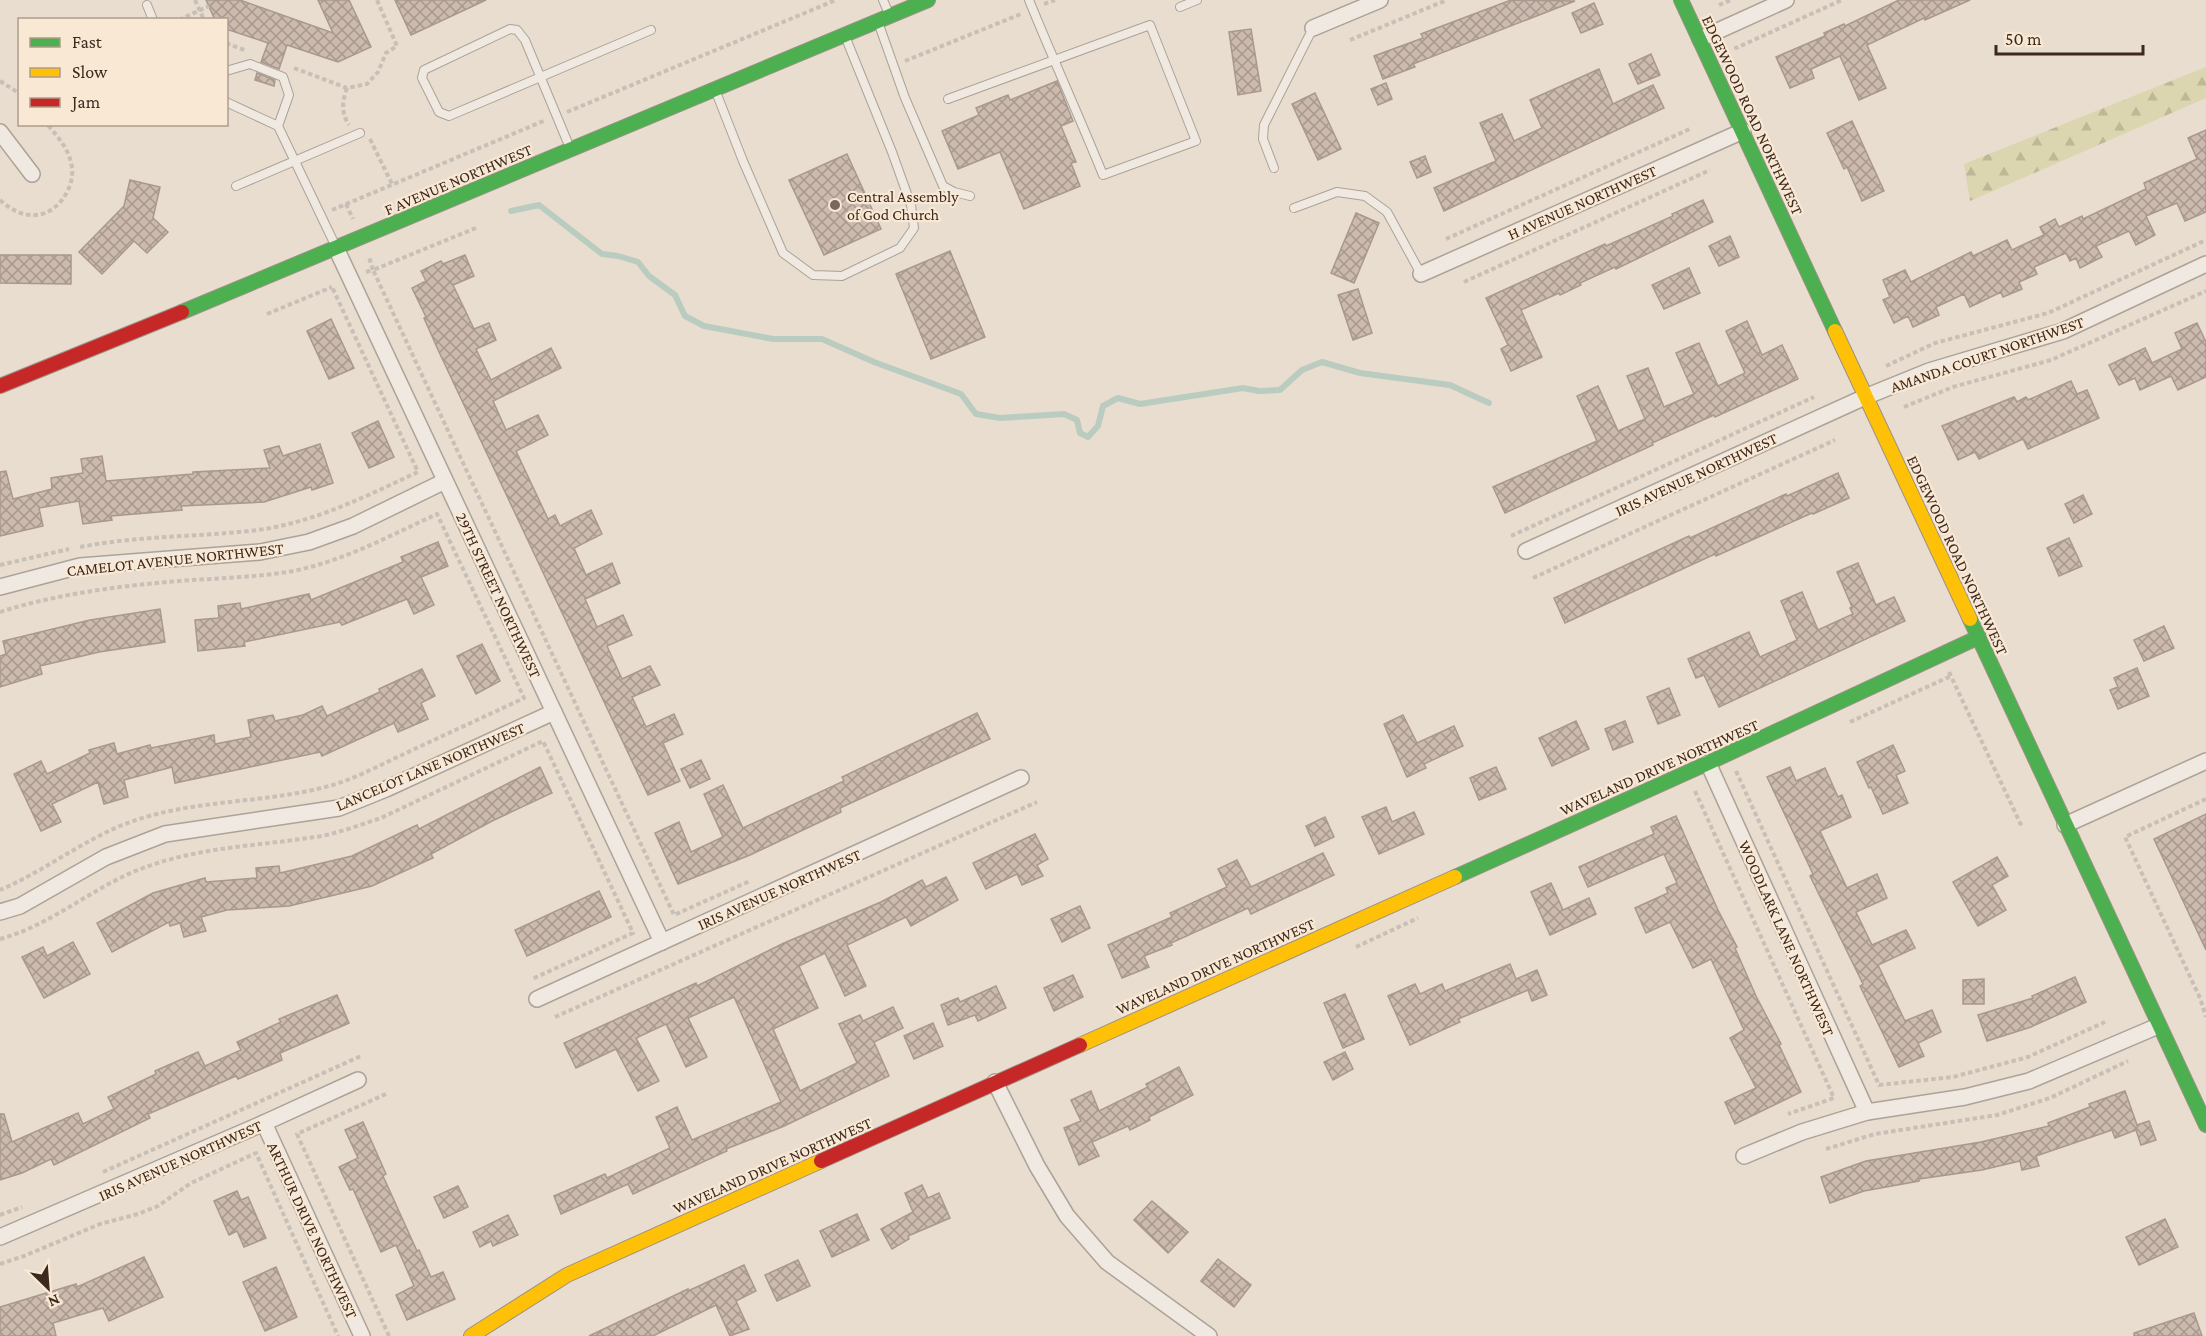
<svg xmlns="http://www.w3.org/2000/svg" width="2206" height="1336" font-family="'Crimson Pro',serif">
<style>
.forest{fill:url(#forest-firs)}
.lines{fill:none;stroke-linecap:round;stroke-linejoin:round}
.stream{stroke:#baccbf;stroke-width:6}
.building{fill:url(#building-cross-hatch);stroke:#a9988d;stroke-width:1.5}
.lane-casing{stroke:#ada297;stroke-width:10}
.street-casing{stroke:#ada297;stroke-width:18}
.fast-casing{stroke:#9d9186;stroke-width:16}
.slow-casing{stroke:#9d9186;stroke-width:16}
.jam-casing{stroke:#9d9186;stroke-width:16}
.path{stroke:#c8bfb7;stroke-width:4;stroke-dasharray:4.5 3;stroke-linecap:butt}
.lane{stroke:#efe9e1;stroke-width:8}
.street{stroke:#efe9e1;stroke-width:15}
.fast{stroke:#4caf50;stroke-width:14}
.slow{stroke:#ffc107;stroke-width:14}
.jam{stroke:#c62828;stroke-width:14}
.poi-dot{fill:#79685c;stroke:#f9e9d4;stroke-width:2}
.labels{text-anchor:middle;stroke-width:4.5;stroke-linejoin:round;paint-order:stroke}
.street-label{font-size:16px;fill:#3d291e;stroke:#f9e9d4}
.poi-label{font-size:16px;fill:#3d291e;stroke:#f9e9d4;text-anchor:start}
</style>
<defs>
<pattern id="forest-firs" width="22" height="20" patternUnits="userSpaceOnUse" patternTransform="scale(1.5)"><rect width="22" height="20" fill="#dbd6af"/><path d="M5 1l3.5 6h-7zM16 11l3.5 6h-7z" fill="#bdb896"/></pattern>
<pattern id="building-cross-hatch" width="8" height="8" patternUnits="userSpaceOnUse" patternTransform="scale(1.5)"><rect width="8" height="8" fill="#ccbaae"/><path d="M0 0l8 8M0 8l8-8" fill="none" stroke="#a7978d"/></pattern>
</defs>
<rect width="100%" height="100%" fill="#e8ddce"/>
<polygon class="forest" points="2206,67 2206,98 1970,201 1964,164"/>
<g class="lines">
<polyline class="stream" points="511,211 539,205 602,254 618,256 638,262 649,276 675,295 685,316 704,326 773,339 822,339 874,362 961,394 976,414 1000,418 1064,414 1077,420 1080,433 1088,437 1098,426 1103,406 1118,398 1140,404 1243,388 1259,391 1280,390 1302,370 1322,362 1360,373 1450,385 1489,403"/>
</g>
<g class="building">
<polygon points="206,0 240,0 333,33 318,0 349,0 371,47 338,62 287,45 279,69 261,62 268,43 226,29 226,20 215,20"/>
<polygon points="395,0 486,0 411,35"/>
<polygon points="1511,0 1575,1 1413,64 1415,67 1383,79 1374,56 1423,38 1421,34"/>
<polygon points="1899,0 1970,0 1925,20 1924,18 1867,45 1886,88 1859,100 1840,56 1811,69 1814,78 1790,88 1776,57 1825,36 1824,33 1844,24 1845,26"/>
<polygon points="1594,3 1603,24 1581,33 1572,13"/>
<polygon points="1251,29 1261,91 1238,95 1229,32"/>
<polygon points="1651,54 1660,75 1638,84 1629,64"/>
<polygon points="1599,69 1613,104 1653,85 1664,108 1444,211 1434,188 1496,161 1480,123 1502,114 1514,141 1542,128 1530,100"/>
<polygon points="257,73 275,80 274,86 255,80"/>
<polygon points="1057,81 1073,121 1061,126 1076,162 1071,163 1080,186 1024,209 1000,152 958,169 942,131 979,115 976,108 1008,95 1010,100"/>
<polygon points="1386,83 1392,99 1378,105 1371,89"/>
<polygon points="1315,93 1341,149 1318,160 1292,104"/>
<polygon points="1852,121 1884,191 1862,201 1847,167 1844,169 1827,133"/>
<polygon points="2206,130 2206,212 2185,221 2177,203 2146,216 2155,235 2136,245 2129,231 2096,246 2102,257 2080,268 2076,258 2070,261 2066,253 2034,267 2037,274 2019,282 2022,289 2003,297 2001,292 1970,307 1964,294 1936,307 1939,315 1913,327 1908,316 1894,323 1883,300 1890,297 1883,280 1905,270 1911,282 1971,252 1973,256 2007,240 2012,250 2044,235 2040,227 2055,219 2059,227 2082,216 2083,219 2146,189 2144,183 2197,159 2188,138"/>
<polygon points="847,154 881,229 824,255 789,180"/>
<polygon points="1425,156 1431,172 1417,178 1410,162"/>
<polygon points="130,180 160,187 153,218 168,232 147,253 134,241 102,274 79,252 124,206"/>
<polygon points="1703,200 1713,222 1616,269 1615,267 1580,283 1581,285 1560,295 1559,293 1521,310 1542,357 1511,371 1501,349 1508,345 1486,298 1605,244 1606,246 1673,216 1672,214"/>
<polygon points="1356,213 1379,223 1354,283 1331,273"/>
<polygon points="1730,236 1739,257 1719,266 1709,246"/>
<polygon points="950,251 985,337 931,359 896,274"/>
<polygon points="0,255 71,255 71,284 0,283"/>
<polygon points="465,255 474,276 453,285 474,329 489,323 496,340 476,349 491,380 551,348 561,368 493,401 506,430 538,415 548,435 516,451 548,519 555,515 560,526 591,510 602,534 574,548 586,575 612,563 620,583 585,599 597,627 623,615 632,635 607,646 622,679 650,666 660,685 632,697 646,727 674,714 683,734 663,743 680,781 648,795 439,352 424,318 426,317 412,288 426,281 421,271 441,261 443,264"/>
<polygon points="1689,268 1700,293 1664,309 1652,285"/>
<polygon points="1358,289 1372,333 1353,340 1338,295"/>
<polygon points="331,319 354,368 329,379 307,331"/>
<polygon points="1747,321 1762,355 1782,345 1798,379 1715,417 1714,415 1652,443 1653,445 1505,513 1493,487 1597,441 1577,396 1598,386 1618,431 1645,419 1627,376 1648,368 1664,407 1694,394 1676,353 1699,343 1718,386 1745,373 1726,331"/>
<polygon points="2197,323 2206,342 2206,377 2178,390 2171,376 2140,390 2135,378 2119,385 2109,365 2145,348 2152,363 2182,349 2175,333"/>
<polygon points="2071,381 2077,394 2087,390 2099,418 2028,449 2023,439 1979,459 1975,452 1958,460 1942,426 2014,397 2017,402 2026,397 2028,400"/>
<polygon points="378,421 394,457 369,468 352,433"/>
<polygon points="320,444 333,483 312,490 311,487 264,502 181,506 182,510 111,516 112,520 83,524 79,501 39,508 43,526 0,536 0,472 6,471 13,499 52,489 51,478 83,473 81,459 102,456 106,481 193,474 193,472 270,468 264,450 279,446 283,456"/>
<polygon points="1838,473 1849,498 1813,514 1812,513 1716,556 1715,554 1565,623 1554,598 1689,536 1690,538 1786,494 1787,496"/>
<polygon points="2083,495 2092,514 2074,523 2065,504"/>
<polygon points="2069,538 2082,566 2059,576 2047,548"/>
<polygon points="438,542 448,566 421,577 434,605 414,614 407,599 342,625 340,622 244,642 245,646 198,651 195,620 219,618 218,606 240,603 241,609 309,594 311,600 403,562 401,557"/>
<polygon points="1858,563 1876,605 1894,597 1905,621 1719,707 1704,675 1696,678 1688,659 1749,632 1760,657 1797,640 1781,601 1802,592 1818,630 1853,614 1850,608 1852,607 1837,572"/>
<polygon points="160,609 165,642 99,652 40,666 42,674 0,687 0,656 6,654 3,641 90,620"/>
<polygon points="2164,626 2174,648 2144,661 2134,640"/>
<polygon points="482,644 500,681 476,694 457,656"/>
<polygon points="2137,668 2149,696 2118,709 2110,690 2118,687 2114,678"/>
<polygon points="422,669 435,696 421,703 428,719 398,732 394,723 322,756 320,752 175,783 172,767 124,780 128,797 104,804 98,782 52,804 61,822 41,831 14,774 41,761 47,774 90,753 89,750 114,743 117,754 150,745 151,748 214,735 215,744 251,737 248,720 273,715 275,721 303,715 322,706 327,716 380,692 379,689"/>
<polygon points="1669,688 1680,715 1658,724 1647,697"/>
<polygon points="977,713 990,739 840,808 841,812 750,855 678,884 655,833 679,822 691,852 723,837 704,794 723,785 743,828 844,781 842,777"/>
<polygon points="1403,715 1417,743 1454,726 1463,746 1424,764 1426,768 1407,777 1384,724"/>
<polygon points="1576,721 1589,749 1552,766 1539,738"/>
<polygon points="1625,721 1633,742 1613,750 1605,729"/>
<polygon points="1893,745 1905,771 1896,775 1908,803 1883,814 1871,787 1869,788 1857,762"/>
<polygon points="701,760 710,779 690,788 681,769"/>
<polygon points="540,767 552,793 492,821 431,854 433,858 372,886 289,906 227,910 201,917 206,931 184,937 180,923 170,926 169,922 112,952 97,923 153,893 205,878 206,882 257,878 256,868 279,866 280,873 352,856 417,825 419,829"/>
<polygon points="1496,767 1506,789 1479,800 1470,778"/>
<polygon points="1790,767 1796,781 1825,768 1838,797 1842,795 1851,817 1820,831 1847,888 1877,874 1887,898 1856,912 1872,945 1906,930 1915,948 1878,965 1905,1021 1932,1010 1941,1032 1918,1043 1924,1056 1899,1067 1860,986 1863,984 1810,876 1813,874 1767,777"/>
<polygon points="1386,807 1392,822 1414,812 1424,834 1379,854 1362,817"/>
<polygon points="2206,814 2206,950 2154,839"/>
<polygon points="1676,816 1718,910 1737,947 1735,948 1756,996 1781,1044 1779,1045 1801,1092 1735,1124 1725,1102 1756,1088 1730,1038 1744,1030 1711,959 1693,968 1670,922 1646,933 1635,908 1668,893 1666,888 1677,883 1664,854 1588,887 1579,867 1654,834 1651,827"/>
<polygon points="1325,817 1334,837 1315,846 1306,826"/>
<polygon points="1035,834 1048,859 1037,865 1043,876 1022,885 1017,874 986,889 973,863"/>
<polygon points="1323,853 1334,875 1251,914 1248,908 1171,943 1172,945 1144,956 1149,967 1122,978 1108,945 1172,917 1170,913 1227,887 1218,869 1237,860 1251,887"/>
<polygon points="1997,857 2008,876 1992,885 2006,910 1978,926 1953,882"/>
<polygon points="946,877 958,900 911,926 906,917 847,945 866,986 845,996 825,953 799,966 818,1008 773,1029 800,1091 857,1063 839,1024 860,1015 863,1021 893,1007 903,1028 874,1042 889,1076 782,1127 726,1149 727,1151 633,1194 628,1184 561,1214 554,1196 605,1174 607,1178 670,1148 656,1117 677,1107 692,1140 781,1102 734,997 688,1018 707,1057 686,1067 666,1024 636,1038 659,1081 638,1091 616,1049 576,1068 564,1043 696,983 697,986 784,943 881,902 922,880 926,887"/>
<polygon points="1551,883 1563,910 1589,898 1596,914 1550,935 1531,892"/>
<polygon points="599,891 611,917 527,956 515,930"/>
<polygon points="1080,906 1090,928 1062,942 1051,919"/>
<polygon points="73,942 90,974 44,998 22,957 43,947 47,956"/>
<polygon points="1510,964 1516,979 1537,970 1547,995 1532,1001 1528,990 1458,1019 1460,1022 1410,1045 1388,996 1415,984 1420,994 1442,984 1445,991"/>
<polygon points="1073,975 1083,997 1054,1011 1044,988"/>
<polygon points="2075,977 2086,1002 2031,1027 1987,1041 1978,1015 2033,998 2032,996"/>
<polygon points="1984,979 1984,1004 1963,1004 1963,980"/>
<polygon points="996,986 1006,1008 978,1021 975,1015 948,1025 941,1005 958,998 960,1002"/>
<polygon points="1345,994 1364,1039 1343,1048 1324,1003"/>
<polygon points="337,995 349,1023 280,1053 282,1060 238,1079 236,1076 148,1114 150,1118 54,1165 51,1159 22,1173 0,1180 0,1114 4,1114 12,1142 78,1113 83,1124 114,1109 108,1097 156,1074 155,1071 198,1052 205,1066 241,1050 237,1042 281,1022 279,1019"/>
<polygon points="933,1023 943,1046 914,1059 904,1036"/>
<polygon points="1345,1052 1353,1069 1333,1080 1324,1062"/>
<polygon points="1179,1067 1193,1095 1149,1117 1150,1120 1130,1130 1128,1126 1092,1142 1099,1156 1079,1165 1064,1128 1081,1121 1071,1100 1091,1091 1099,1111 1148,1087 1146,1084"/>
<polygon points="2125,1091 2137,1125 2149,1121 2156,1140 2141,1145 2136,1130 2115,1138 2112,1130 2036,1156 2039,1166 2022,1170 2020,1161 1982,1170 1919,1179 1919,1181 1864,1191 1830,1203 1821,1177 1866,1161 1981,1142 2049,1126 2048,1123 2090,1107 2089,1104"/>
<polygon points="363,1122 386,1174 383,1176 417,1251 419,1250 431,1277 443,1272 455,1299 407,1320 396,1295 414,1286 396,1245 381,1252 353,1189 350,1190 339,1167 358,1158 345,1130"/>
<polygon points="922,1185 928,1198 939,1193 950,1218 908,1236 909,1239 892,1249 881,1229 913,1212 905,1193"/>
<polygon points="458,1186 468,1207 444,1218 434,1197"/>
<polygon points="237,1191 241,1200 248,1197 266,1238 244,1247 237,1231 229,1235 214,1201"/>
<polygon points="1152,1201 1188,1232 1168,1253 1134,1220"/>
<polygon points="857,1214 869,1240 832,1257 820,1231"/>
<polygon points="508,1215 518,1235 493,1246 491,1241 480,1247 473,1232"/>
<polygon points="2165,1219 2178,1247 2139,1265 2126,1237"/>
<polygon points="144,1257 163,1297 109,1321 103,1308 53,1323 56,1336 0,1336 0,1307 76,1284 77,1287"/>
<polygon points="1218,1259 1251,1285 1234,1307 1201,1281"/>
<polygon points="798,1260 810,1286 777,1301 765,1275"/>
<polygon points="744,1265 756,1291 736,1301 749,1329 730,1336 716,1305 653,1336 589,1336 688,1289 688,1291"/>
<polygon points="276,1267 297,1317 265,1331 243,1282"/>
<polygon points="2194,1313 2202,1336 2134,1336 2134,1333"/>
</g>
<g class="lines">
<g class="lane-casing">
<g id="lane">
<polyline points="883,0 889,14"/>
<polyline points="147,5 153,20"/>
<polyline points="1180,7 1197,0"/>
<polyline points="878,22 905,98 943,186 954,192 970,196"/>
<polyline points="226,71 250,64 283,77 289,95 278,126 336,247"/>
<polyline points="716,92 743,161 783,253 813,275 842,276 900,248 914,228 911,205 892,152 845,36"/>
<path d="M 948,99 L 1150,25 L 1196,141 L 1103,175 C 1079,116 1053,59 1029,0"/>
<polyline points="226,102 278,126"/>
<polyline points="570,148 525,40 517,30 510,29 424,70 422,78 439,112 449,116 651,30"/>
<polyline points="1274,168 1263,139 1264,125 1313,28"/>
<polyline points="236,186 360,133"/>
<polyline points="1294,208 1337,192 1365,196 1387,212 1421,274"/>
</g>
</g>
<g class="street-casing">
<g id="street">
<polyline points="1313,28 1380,0"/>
<polyline points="1700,39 1786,0"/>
<polyline points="0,132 32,174"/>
<polyline points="336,248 662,942"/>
<polyline points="1421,274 1743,131"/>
<polyline points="1526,551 1865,397 1929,371 2063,331 2206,264"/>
<polyline points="0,587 80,566 260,552 309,542 353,526 445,481"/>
<polyline points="1708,763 1867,1112"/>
<polyline points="2065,825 2206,761"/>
<polyline points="0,912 20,906 106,857 165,834 339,808 386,789 554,712"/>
<polyline points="537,999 1021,778"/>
<polyline points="995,1082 1037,1166 1067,1216 1107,1262 1209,1336"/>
<polyline points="264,1123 362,1336"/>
<polyline points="1744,1156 1802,1132 1867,1112 1965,1097 2029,1081 2158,1026"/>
<polyline points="0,1237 264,1123 358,1080"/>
</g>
</g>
<g class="fast-casing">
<g id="fast">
<polyline points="1681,0 1835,331"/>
<polyline points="182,312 928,0"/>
<polyline points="1970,619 2206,1125"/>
<polyline points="1455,877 1708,763 1979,637"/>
</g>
</g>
<g class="slow-casing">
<g id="slow">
<polyline points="1835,331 1970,619"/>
<polyline points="1080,1045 1455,877"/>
<polyline points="471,1336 567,1275 821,1161"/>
</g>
</g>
<g class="jam-casing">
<g id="jam">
<polyline points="0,386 182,312"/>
<polyline points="821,1161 1080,1045"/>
</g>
</g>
<g class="path">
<polyline points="195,0 204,20"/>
<polyline points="1044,4 1055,0"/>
<polyline points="1719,5 1731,0"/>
<polyline points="179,20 209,6"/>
<polyline points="1350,40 1447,0"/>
<polyline points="226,43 247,51"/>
<polyline points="1736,46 1736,48 1842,0"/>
<polyline points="905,61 1021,14"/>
<polyline points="294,68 347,88 367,84 378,72 386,53 397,46 377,0"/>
<polyline points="0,81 20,94"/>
<path d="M 347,88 C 342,101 341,113 349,125"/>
<polyline points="567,112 836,0"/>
<polyline points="370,139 392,184"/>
<path d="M 0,200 C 23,222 53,221 68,190 C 71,184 73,175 72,168 C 70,150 58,137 47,124"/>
<polyline points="346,204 353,219"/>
<polyline points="332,210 546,120"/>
<polyline points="476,228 373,270 674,915 750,881"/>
<polyline points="1446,239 1692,128"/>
<polyline points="366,272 373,270 369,257"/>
<polyline points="1464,282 1710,170"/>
<polyline points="267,314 332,287"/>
<polyline points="1886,366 1935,343 2048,313 2206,240"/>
<polyline points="1904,407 1953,387 2051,360 2206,291"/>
<polyline points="1511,536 1814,397"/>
<path d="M 80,547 C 136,536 193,537 249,531 C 310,525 364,497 418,472 L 332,287"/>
<polyline points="0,565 69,549"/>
<polyline points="1533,578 1835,440"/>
<path d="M 0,612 C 50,596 105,588 157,583 C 202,578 248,579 293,571 C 344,561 391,535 437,514 L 524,698 C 484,717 444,735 404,754 C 380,765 355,779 329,786 C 260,805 188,798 120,826 C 78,844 42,872 0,890"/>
<polyline points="1949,672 2022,827"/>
<polyline points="1850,722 1951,676"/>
<polyline points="1736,771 1879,1085 1953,1077 2028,1057 2105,1022"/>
<polyline points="1695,791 1834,1098 1788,1114"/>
<polyline points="2206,799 2125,837 2200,998 2206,1017"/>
<path d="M 0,939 C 52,925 94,886 143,868 C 199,847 257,846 315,837 C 337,834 359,825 381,818 L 543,741 L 633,933 L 532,979"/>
<polyline points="1356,947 1418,918"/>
<polyline points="555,1017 1037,802"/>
<polyline points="386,1094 297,1134 389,1336"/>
<polyline points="1826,1149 1875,1134 1997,1115 2050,1098 2128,1061"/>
<polyline points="103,1172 361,1056"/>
<polyline points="0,1215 22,1207"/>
<polyline points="0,1264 24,1256 100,1224 138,1214 158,1206 191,1183 256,1153 338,1336"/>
</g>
<use href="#lane" class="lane"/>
<use href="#street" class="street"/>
<use href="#fast" class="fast"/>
<use href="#slow" class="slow"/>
<use href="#jam" class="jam"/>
</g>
<circle class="poi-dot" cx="835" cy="205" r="6"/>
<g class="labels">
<g class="street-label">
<text transform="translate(1753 115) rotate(65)" y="6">EDGEWOOD ROAD NORTHWEST</text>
<text transform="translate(458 179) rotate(-23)" y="6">F AVENUE NORTHWEST</text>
<text transform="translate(1582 202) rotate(-24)" y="6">H AVENUE NORTHWEST</text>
<text transform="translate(1987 354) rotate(-19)" y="6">AMANDA COURT NORTHWEST</text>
<text transform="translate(1696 474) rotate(-25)" y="6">IRIS AVENUE NORTHWEST</text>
<text transform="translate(1958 555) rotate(65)" y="6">EDGEWOOD ROAD NORTHWEST</text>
<text transform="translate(175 559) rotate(-6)" y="6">CAMELOT AVENUE NORTHWEST</text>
<text transform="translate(499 595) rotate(65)" y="6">29TH STREET NORTHWEST</text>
<text transform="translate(430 766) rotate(-23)" y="6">LANCELOT LANE NORTHWEST</text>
<text transform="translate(1659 767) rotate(-24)" y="6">WAVELAND DRIVE NORTHWEST</text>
<text transform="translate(779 889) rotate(-24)" y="6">IRIS AVENUE NORTHWEST</text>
<text transform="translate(1787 938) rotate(66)" y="6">WOODLARK LANE NORTHWEST</text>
<text transform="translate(1215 966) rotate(-24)" y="6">WAVELAND DRIVE NORTHWEST</text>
<text transform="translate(180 1160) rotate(-24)" y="6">IRIS AVENUE NORTHWEST</text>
<text transform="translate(772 1165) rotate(-24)" y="6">WAVELAND DRIVE NORTHWEST</text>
<text transform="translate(313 1230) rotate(65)" y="6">ARTHUR DRIVE NORTHWEST</text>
</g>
<g class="poi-label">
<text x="847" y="202">Central Assembly<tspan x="847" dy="18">of God Church</tspan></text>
</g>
</g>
<rect x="18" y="18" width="210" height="108" fill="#f9e9d4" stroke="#ae9c8b" stroke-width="1.5"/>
<rect x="30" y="38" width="30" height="9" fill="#4caf50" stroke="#ae9c8b" stroke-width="1.5"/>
<text x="72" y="48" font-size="18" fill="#3d291e">Fast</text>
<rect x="30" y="68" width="30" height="9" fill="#ffc107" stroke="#ae9c8b" stroke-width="1.5"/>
<text x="72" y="78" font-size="18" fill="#3d291e">Slow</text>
<rect x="30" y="98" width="30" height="9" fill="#c62828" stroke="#ae9c8b" stroke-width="1.5"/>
<text x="72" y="108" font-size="18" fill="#3d291e">Jam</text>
<g transform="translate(48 1288) rotate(155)" stroke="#f9e9d4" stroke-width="4.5" paint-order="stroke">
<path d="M0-4.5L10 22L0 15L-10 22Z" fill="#3d291e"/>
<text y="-9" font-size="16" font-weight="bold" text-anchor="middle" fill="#3d291e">N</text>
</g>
<path d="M1996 45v9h147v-9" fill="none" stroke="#3d291e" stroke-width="3"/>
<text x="2005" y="45" font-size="18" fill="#3d291e" stroke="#f9e9d4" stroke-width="4.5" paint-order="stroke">50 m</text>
</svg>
